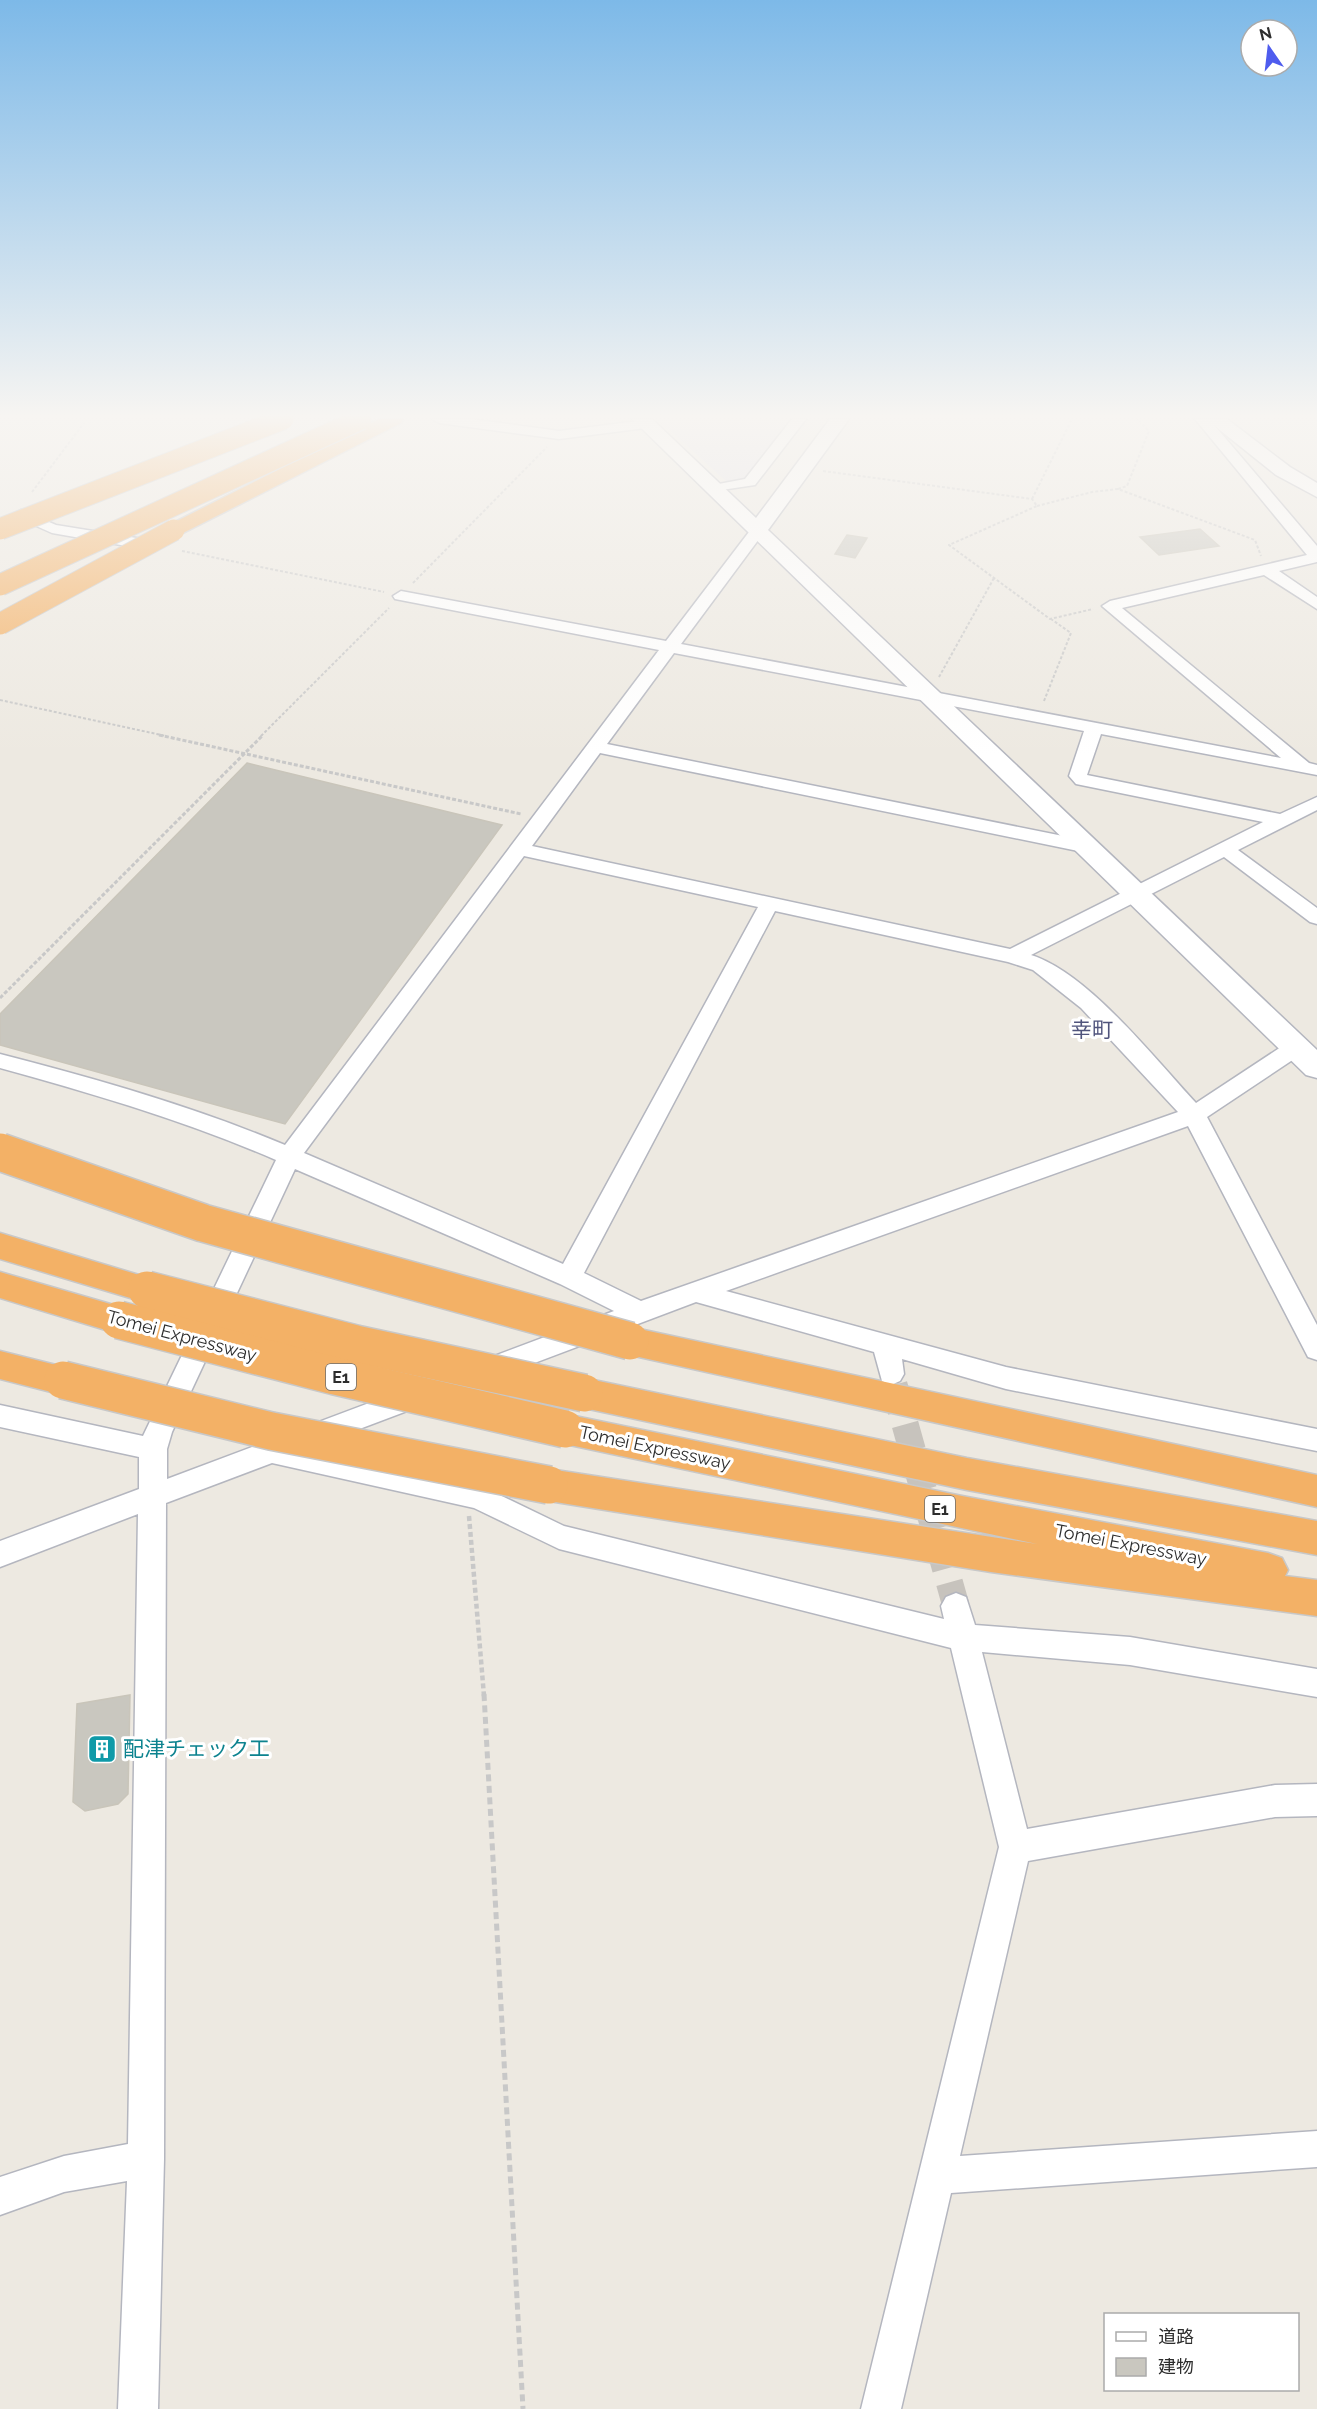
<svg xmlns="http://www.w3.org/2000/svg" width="1317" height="2409" font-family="Raleway,'Noto Sans JP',sans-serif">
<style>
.industrial{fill:#e3e1e7}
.building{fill:#c9c7bf;stroke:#c9c5ba;stroke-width:1.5}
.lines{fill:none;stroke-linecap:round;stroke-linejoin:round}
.street-tunnel{stroke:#c7c3bd;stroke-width:27;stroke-dasharray:27 14;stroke-linecap:butt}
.street-casing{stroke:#b4b6bf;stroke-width:3}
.secondary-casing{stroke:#b4b6bf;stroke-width:3}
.highway-casing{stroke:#c8c8c8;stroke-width:3}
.path-far3{stroke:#c8c8c8;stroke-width:2;stroke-dasharray:3 2;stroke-linecap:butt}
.path-far2{stroke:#c8c8c8;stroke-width:3;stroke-dasharray:4 2;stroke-linecap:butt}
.path-far1{stroke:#c8c8c8;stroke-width:4.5;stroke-dasharray:5 3;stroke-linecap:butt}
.path{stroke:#c8c8c8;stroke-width:5;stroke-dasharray:7 4.5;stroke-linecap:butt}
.street{fill:#fff;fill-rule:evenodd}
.secondary{fill:#fff;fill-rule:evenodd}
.highway{fill:#f3b166;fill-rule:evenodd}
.highway-bridge-far1-casing{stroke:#c8c8c8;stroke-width:23;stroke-linecap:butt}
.highway-bridge-casing{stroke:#c8c8c8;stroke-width:40;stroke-linecap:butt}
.highway-bridge-far1{stroke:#f3b166;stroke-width:21}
.highway-bridge{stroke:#f3b166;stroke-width:37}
.labels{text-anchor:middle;stroke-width:6;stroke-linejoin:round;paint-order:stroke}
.shield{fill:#fff;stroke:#6c6c6c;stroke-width:1.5}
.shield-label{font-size:16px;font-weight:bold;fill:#2d2d2d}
.street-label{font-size:18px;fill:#2d2d2d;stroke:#fff}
.quarter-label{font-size:21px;fill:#50547c;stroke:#fff}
.near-culture-label{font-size:21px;fill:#0d838f;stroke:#fff;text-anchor:start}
</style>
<rect width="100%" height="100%" fill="#ede9e1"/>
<polygon class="industrial" points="657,419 792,419 745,480 728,483"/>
<g class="building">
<polygon points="1200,529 1219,546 1159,555 1140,537"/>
<polygon points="847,535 867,538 855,558 835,554"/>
<polygon points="247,763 502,825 285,1124 0,1045 0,1014"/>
<polygon points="130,1695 128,1794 118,1804 85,1811 73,1802 77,1704"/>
</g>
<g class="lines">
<polyline class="street-tunnel" points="894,1385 956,1606"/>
<g class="street-casing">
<g id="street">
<polygon points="432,419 471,419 559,431 646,420 653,424 646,428 559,439 439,423"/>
<polygon points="792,419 806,419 755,485 708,492 706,489 708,486 745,479"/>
<path d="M 1195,419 L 1209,419 L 1317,546 L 1317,562 L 1279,571 L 1317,597 L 1317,609 L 1264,575 L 1122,608 L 1309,763 L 1317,765 L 1317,775 L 1101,734 L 1087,775 L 1280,814 L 1317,797 L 1317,810 L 1238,850 L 1317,908 L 1317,924 L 1310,922 L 1224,857 L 1031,955 C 1088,973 1154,1058 1196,1103 L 1287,1043 L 1295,1041 L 1303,1043 L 1306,1048 L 1303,1053 L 1207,1117 L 1317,1325 L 1317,1360 L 1308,1357 L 1188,1126 L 726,1291 L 1006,1367 L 1317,1429 L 1317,1451 L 1006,1389 L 902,1359 L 904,1374 L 900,1381 L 891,1385 L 882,1381 L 874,1352 L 696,1302 L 309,1448 L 479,1485 L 564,1526 L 944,1619 L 941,1606 L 946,1597 L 956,1593 L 966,1597 L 975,1625 L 1130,1637 L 1317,1669 L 1317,1697 L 1130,1665 L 982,1652 L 1027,1829 L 1275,1785 L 1317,1784 L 1317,1816 L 1275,1817 L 1028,1861 L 960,2156 L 1317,2131 L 1317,2167 L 951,2193 L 901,2409 L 861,2409 L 999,1847 L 951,1648 L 559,1549 L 474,1508 L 272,1463 L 166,1503 L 164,2159 L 158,2409 L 118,2409 L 127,2181 L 64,2192 L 0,2215 L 0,2177 L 64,2156 L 128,2144 L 138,1514 L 0,1567 L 0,1541 L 139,1489 L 139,1457 L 0,1427 L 0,1405 L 143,1436 L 276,1160 C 186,1121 94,1094 0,1068 L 0,1054 C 97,1079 192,1106 285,1145 L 659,650 L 395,599 L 393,596 L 401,591 L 666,641 L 752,528 L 757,526 L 765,531 L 681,644 L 1281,758 L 1102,606 L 1110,601 L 1307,555 ZM 674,653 L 1084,731 L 1069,776 L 1076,784 L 1263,822 L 1010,949 L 532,846 L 600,753 L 1083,852 L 1093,846 L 1083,840 L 607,744 ZM 524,856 L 758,907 L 563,1264 L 304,1153 ZM 775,911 L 1008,962 L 1033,970 L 1081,1008 L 1178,1112 L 641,1301 L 584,1273 ZM 295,1169 L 560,1284 L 614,1311 L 167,1479 L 167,1449 L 172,1432 Z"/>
<polygon points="21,510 56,525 155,541 163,546 155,551 52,533 16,517 14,514"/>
</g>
</g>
<g class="secondary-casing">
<g id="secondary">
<polygon points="632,419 652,419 756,518 830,419 849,419 768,530 1317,1050 1317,1078 1306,1075"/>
<polygon points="1206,419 1227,419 1290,467 1317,483 1317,497 1276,475"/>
</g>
</g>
<g class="highway-casing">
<g id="highway">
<polygon points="379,419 403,419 401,423 181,534 167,534 164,530 167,526"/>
<polygon points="0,1233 159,1281 164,1290 159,1299 147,1303 0,1259"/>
<polygon points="0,1272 131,1310 137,1320 131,1330 119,1334 0,1298"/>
<polygon points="630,1327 1317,1475 1317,1507 630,1355 617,1351 612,1341 617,1331"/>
<polygon points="0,1351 76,1370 81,1380 76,1390 63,1395 0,1379"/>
<polygon points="584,1378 967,1458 1317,1521 1317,1555 967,1490 584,1408 571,1403 566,1393 571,1383"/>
<polygon points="565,1414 962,1496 1268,1553 1282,1558 1288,1570 1285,1576 1317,1580 1317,1616 991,1572 549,1501 536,1496 530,1485 536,1474 549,1469 1037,1544 565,1444 552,1440 546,1429 552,1418"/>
</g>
</g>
<g class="path-far3">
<polyline points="823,471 1032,499 1037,506 949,545 1050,619 1093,609"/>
<polyline points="1118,489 1127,486 1149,431 1137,419"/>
<polyline points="32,492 87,419"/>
<polyline points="1032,499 1072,419"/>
<polyline points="1037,506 1092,492 1118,489 1255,540 1261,556"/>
<polyline points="182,551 384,592"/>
<polyline points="413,583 547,447"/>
<polyline points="939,677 994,578"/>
<polyline points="0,700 166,736"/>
<polyline points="1044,701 1071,633 1051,619"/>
<polyline points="261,736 389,608"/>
</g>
<g class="path-far2">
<polyline points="159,735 521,814"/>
<polyline points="0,998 263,735"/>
</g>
<polyline class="path-far1" points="469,1516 484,1696"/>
<polyline class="path" points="484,1694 523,2409"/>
<use href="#street" class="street"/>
<use href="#secondary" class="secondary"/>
<use href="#highway" class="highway"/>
<g class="highway-bridge-far1-casing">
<g id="highway-bridge-far1">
<polyline points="0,529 283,419"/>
<polyline points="0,585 361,419"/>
<polyline points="0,624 174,530"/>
</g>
</g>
<g class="highway-bridge-casing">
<g id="highway-bridge">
<polyline points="0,1152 203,1223 630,1341"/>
<polyline points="147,1290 356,1344 584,1393"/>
<polyline points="119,1320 335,1376 565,1429"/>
<polyline points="63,1380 271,1431 549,1485"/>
</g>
</g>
<use href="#highway-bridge-far1" class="highway-bridge-far1"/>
<use href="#highway-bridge" class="highway-bridge"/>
</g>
<linearGradient id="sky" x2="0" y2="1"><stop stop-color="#7db9e8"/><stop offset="0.55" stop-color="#f7f5f2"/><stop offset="1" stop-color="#f7f5f2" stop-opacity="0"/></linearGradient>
<rect width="1317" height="756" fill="url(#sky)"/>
<defs>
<g id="building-square" transform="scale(1.5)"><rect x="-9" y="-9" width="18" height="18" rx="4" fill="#0f9aa8" stroke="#fff"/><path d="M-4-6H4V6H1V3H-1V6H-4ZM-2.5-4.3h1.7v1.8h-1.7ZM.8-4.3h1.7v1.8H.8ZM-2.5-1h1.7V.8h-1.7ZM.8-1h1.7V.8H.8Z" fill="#fff"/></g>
</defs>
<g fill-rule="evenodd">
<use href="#building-square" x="102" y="1749"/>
</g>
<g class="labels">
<g class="shield">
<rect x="326" y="1364" width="30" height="26" rx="4.5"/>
<rect x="925" y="1496" width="30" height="26" rx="4.5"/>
</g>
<g class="shield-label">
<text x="341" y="1383">E1</text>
<text x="940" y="1515">E1</text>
</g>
<g class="street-label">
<text transform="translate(182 1336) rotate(15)" y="6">Tomei Expressway</text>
<text transform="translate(655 1448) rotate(12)" y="6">Tomei Expressway</text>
<text transform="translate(1131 1545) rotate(11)" y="6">Tomei Expressway</text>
</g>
<g class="quarter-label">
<text x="1092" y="1037">幸町</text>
</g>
<g class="near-culture-label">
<text x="123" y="1756">配津チェック工</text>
</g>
</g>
<rect x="1104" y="2313" width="195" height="78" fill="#ffffff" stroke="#ababab" stroke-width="1.5"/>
<rect x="1116" y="2332" width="30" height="9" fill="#ffffff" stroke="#ababab" stroke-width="1.5"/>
<text x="1158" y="2343" font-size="18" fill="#2d2d2d">道路</text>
<rect x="1116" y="2358" width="30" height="18" fill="#c9c7bf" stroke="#ababab" stroke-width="1.5"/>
<text x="1158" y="2373" font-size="18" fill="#2d2d2d">建物</text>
<g transform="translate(1269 48) rotate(346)"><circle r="28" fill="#ffffff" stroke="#ababab" stroke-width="1.5"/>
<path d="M0-4.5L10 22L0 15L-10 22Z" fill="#4e5cee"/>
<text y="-9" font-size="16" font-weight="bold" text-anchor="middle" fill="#2d2d2d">N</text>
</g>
</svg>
